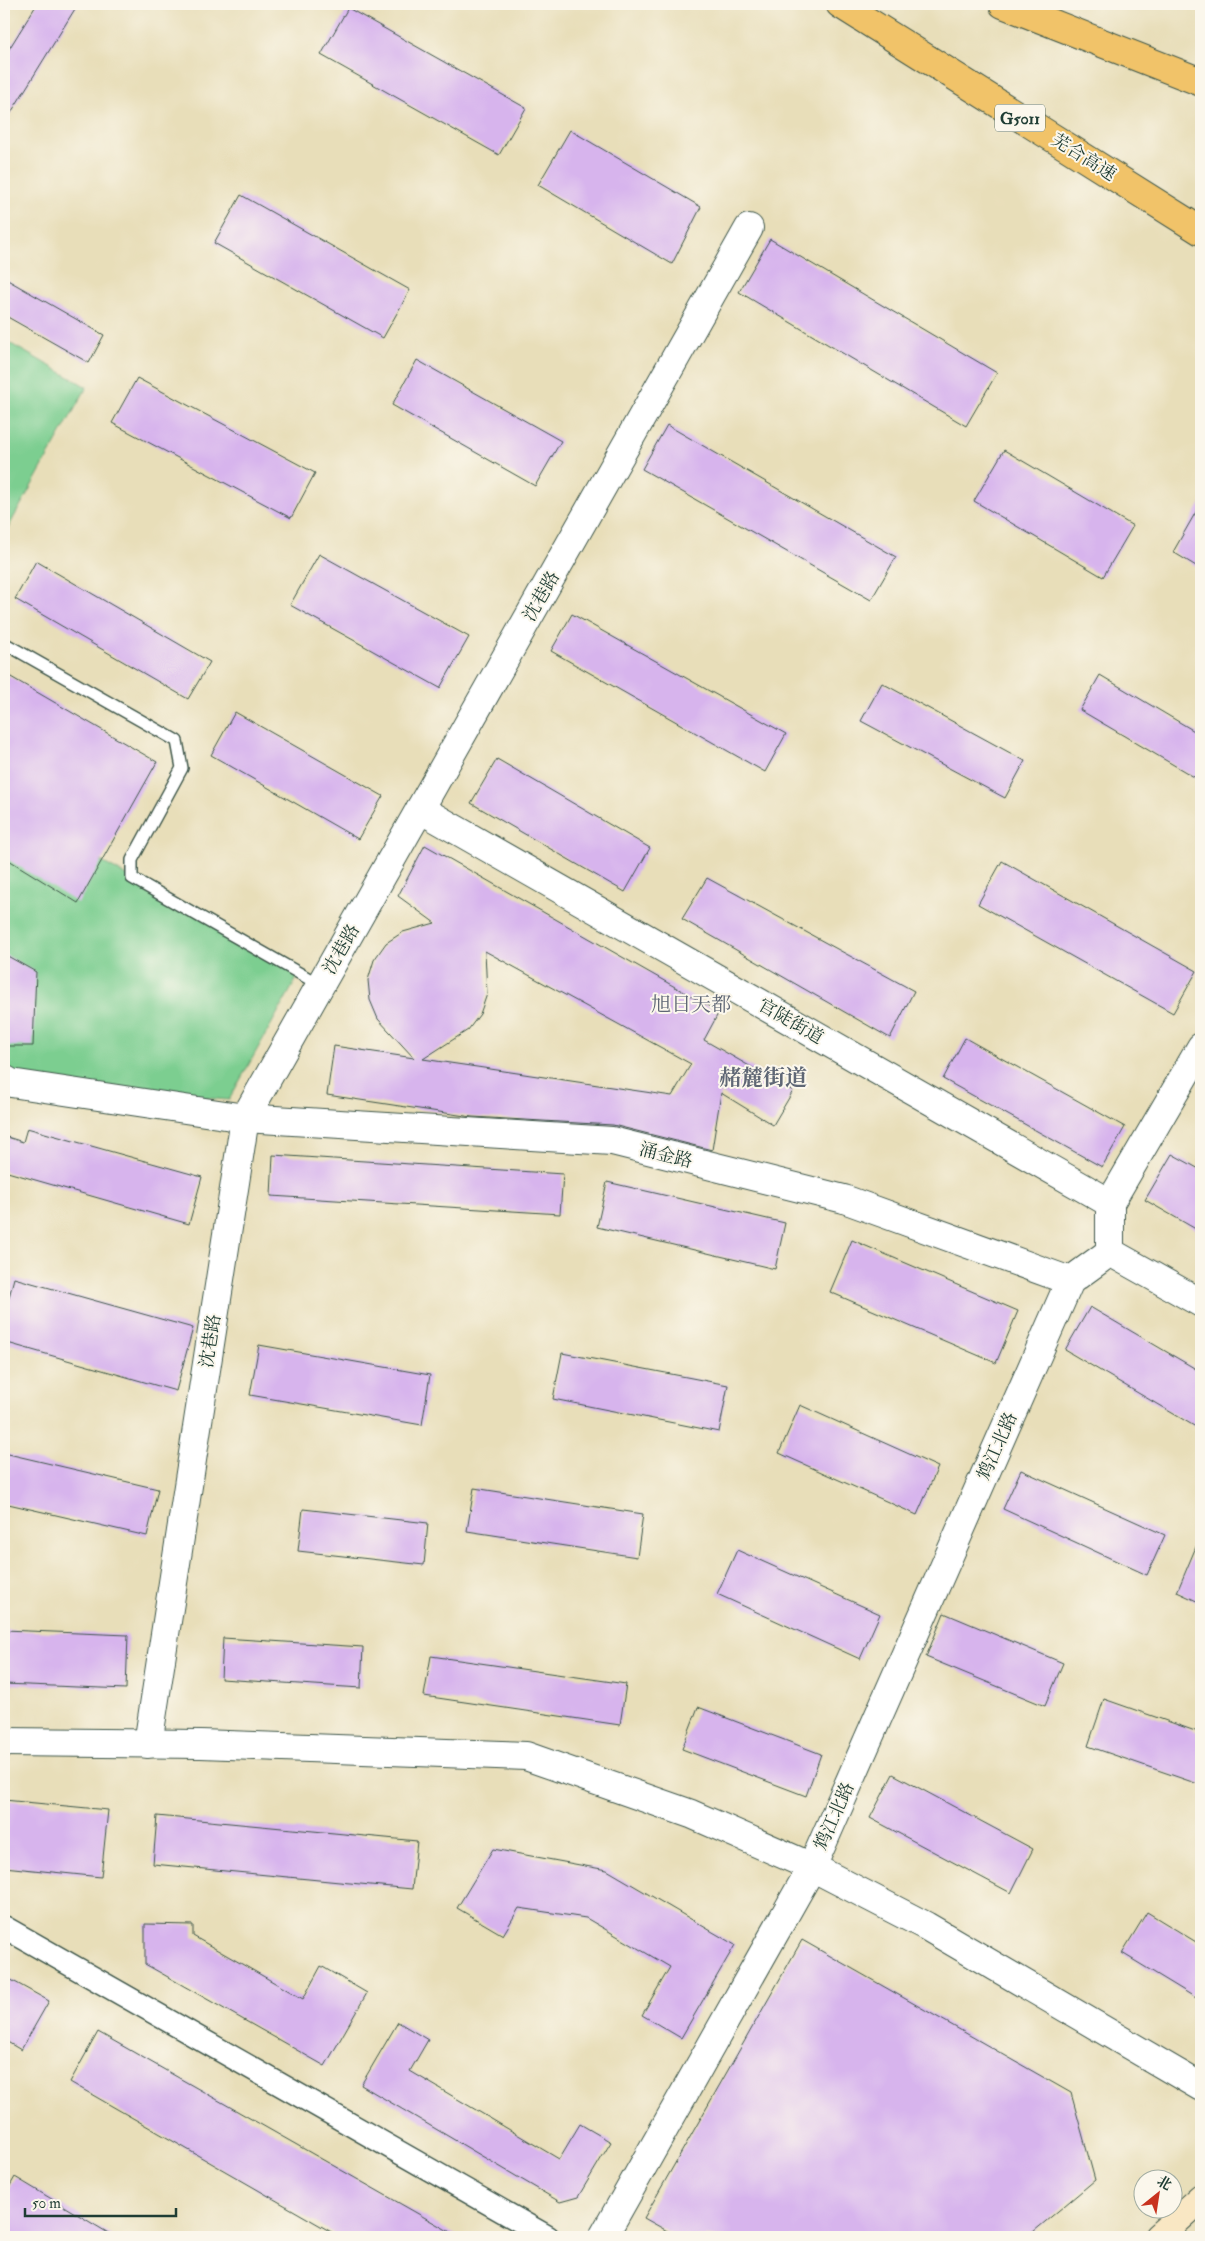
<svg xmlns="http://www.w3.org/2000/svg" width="1205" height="2241" font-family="'IM FELL Double Pica','Noto Serif SC',serif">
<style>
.green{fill:#7cce90;stroke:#4e8662}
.building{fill:#d7b4ed;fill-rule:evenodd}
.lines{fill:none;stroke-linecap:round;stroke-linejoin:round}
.service-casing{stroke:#3d5548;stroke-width:14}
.minor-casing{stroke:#3d5548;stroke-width:25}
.tertiary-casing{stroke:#3d5548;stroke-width:30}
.secondary-casing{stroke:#3d5548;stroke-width:30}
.motorway-casing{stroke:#3d5548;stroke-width:30}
.service{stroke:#fff;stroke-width:11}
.minor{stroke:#fff;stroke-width:22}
.tertiary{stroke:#fff;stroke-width:28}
.secondary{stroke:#f9e7c3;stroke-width:28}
.motorway{stroke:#f1c369;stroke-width:28}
.labels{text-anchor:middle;stroke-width:4;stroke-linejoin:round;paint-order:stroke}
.shield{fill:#fbf7ec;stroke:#61756b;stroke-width:1}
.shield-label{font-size:16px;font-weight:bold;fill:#1f3d34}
.street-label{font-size:18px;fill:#1f3d34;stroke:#fbf7ec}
.quarter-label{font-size:20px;fill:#5f6775;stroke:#fbf7ec}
.district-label{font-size:22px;font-weight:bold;fill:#5f6775;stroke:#fbf7ec}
</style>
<rect width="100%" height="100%" fill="#fbf7ec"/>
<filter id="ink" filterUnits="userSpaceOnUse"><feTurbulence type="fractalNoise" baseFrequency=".02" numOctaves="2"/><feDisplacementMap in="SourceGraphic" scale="10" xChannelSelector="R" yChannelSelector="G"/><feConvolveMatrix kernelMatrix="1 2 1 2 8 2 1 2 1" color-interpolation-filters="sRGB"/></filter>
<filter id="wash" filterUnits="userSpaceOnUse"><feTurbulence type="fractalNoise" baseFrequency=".0096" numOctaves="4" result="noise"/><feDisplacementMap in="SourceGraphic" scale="20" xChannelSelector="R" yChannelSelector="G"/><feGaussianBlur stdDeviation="1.12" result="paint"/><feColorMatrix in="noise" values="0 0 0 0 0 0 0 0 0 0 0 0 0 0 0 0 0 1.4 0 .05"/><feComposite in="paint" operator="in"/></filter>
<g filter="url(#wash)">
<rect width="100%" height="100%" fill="#e8deb9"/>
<g class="green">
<polygon points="4,340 87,387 4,535"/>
<polygon points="4,807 300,973 229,1100 11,1083 4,1079"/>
</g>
<g id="blocks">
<g class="building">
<polygon points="37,4 78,4 4,124 4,57"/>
<polygon points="348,8 526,108 499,155 321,55"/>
<polygon points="570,130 701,207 672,264 538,185"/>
<polygon points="241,195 410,290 383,338 214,243"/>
<polygon points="770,239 997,373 966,426 739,292"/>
<polygon points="4,278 104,335 89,363 4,315"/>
<polygon points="417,360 561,441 535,486 392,405"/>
<polygon points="137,378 315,473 291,518 112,423"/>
<polygon points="667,425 896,557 871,600 642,469"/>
<polygon points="1004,450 1133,526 1103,577 974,501"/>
<polygon points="1201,503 1201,569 1173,552"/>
<polygon points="319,554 469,637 440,688 290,605"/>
<polygon points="36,561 210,662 188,699 15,599"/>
<polygon points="572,614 786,734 765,772 551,651"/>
<polygon points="4,673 157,762 78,903 4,857"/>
<polygon points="1100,675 1201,735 1201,781 1080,710"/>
<polygon points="882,683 1025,761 1005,798 861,721"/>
<polygon points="235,712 383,796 358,839 211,755"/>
<polygon points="497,759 650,848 625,892 471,803"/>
<path d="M 425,845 L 719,1012 L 704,1040 L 793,1091 L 773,1125 L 721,1093 L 712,1150 L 613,1125 L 472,1117 L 327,1095 L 334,1046 L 414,1058 L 378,1019 L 370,1000 L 368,980 L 374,960 L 386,943 L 403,932 L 435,923 L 398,896 ZM 485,951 L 691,1064 L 672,1096 L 423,1059 L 468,1030 L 480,1014 L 487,994 Z"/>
<polygon points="1002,861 1197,971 1173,1013 978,904"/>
<polygon points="707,878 914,991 890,1038 682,919"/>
<polygon points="4,954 36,972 33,1046 4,1046"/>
<polygon points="965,1038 1125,1127 1102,1167 943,1079"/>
<polygon points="27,1128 202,1177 189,1224 4,1171 4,1136 23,1142"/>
<polygon points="1172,1154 1201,1170 1201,1232 1145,1200"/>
<polygon points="273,1155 563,1174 560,1214 271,1196"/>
<polygon points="607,1182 785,1223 775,1269 597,1227"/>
<polygon points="852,1240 1018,1311 996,1363 830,1292"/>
<polygon points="14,1278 193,1328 176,1391 4,1342 4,1316"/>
<polygon points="1090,1307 1201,1372 1201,1430 1065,1350"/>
<polygon points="259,1345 430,1375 422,1425 250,1395"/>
<polygon points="562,1353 728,1385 719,1432 553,1399"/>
<polygon points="800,1405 938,1467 917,1515 779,1453"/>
<polygon points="4,1453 158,1489 147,1536 4,1503"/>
<polygon points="1021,1470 1165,1535 1147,1575 1003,1509"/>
<polygon points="474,1488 643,1514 637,1557 467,1531"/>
<polygon points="303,1509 428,1523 424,1565 298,1551"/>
<polygon points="1201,1535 1201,1603 1177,1592"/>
<polygon points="737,1550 880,1614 860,1659 717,1594"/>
<polygon points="944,1613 1063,1663 1045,1706 926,1657"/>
<polygon points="4,1630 128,1635 126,1689 4,1684"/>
<polygon points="223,1638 363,1647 361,1688 221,1679"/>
<polygon points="431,1656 626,1684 620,1725 424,1696"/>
<polygon points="1104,1699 1201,1733 1201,1785 1088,1746"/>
<polygon points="698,1707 821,1754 806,1796 682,1749"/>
<polygon points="893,1774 1033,1849 1011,1893 870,1818"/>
<polygon points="4,1800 108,1810 101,1877 4,1867"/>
<polygon points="157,1816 417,1841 412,1889 153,1864"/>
<polygon points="493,1849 607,1870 735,1945 681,2038 642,2015 670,1967 586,1918 519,1908 503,1935 457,1908"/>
<polygon points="1147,1912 1201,1945 1201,2001 1122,1953"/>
<polygon points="145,1924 193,1925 193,1936 303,1999 321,1966 367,1993 325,2066 145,1964"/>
<polygon points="802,1940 1071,2093 1095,2180 1027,2237 678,2237 644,2218"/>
<polygon points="4,1976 49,2001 21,2050 4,2040"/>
<polygon points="398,2022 428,2040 410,2071 559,2159 580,2124 611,2142 578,2197 560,2202 361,2085"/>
<polygon points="98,2032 459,2237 340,2237 70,2082"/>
<polygon points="15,2177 115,2237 4,2237 4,2196"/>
</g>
</g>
</g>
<g filter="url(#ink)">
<use href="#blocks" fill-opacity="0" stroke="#3d5548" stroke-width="1"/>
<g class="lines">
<g class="service-casing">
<polyline id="service" points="4,643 177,741 182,768 132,860 132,878 320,985"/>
</g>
<g class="minor-casing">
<polyline id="minor" points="4,1927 548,2237"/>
</g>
<g class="tertiary-casing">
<g id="tertiary">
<polyline points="420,809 1110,1203"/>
<polyline points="4,1079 11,1083 245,1118 612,1141 844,1199 1070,1281"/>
<polyline points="1110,1252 1201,1303"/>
<polyline points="4,1742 201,1744 526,1756 691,1814 812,1867 926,1926 1201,2087"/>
<polyline points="148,1744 245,1118 749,228"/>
<polyline points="603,2237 812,1867 1070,1281 1110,1252 1110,1203 1201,1047"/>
</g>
</g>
<g class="secondary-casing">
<polyline id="secondary" points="1158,2237 1201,2198"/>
</g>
<g class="motorway-casing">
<g id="motorway">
<polyline points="840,4 1201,231"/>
<polyline points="1003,4 1201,82"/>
</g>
</g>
<use href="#service" class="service"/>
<use href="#minor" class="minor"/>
<use href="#tertiary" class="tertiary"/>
<use href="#secondary" class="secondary"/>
<use href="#motorway" class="motorway"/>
</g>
</g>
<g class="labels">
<rect class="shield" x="995" y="104.5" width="50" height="27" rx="4"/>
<g class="shield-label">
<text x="1020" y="124">G5011</text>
</g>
<g class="street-label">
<text transform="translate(1084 157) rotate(32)" y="6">芜合高速</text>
<text transform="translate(541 596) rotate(-60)" y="6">沈巷路</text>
<text transform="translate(341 949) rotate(-60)" y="6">沈巷路</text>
<text transform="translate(791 1021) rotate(30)" y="6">官陡街道</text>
<text transform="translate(666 1155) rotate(14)" y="6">涌金路</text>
<text transform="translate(210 1341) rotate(-81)" y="6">沈巷路</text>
<text transform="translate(997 1446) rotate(-66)" y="6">鸩江北路</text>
<text transform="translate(834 1816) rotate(-66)" y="6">鸩江北路</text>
</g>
<g class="quarter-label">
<text x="691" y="1011">旭日天都</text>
</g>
<g class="district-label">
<text x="763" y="1085">赭麓街道</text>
</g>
</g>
<rect width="1205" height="2241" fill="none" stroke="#fbf7ec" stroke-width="20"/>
<g transform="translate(1158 2194) rotate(30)"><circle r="24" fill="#fbf7ec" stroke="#a3ada2"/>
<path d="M0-4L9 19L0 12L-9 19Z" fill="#c8321e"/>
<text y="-8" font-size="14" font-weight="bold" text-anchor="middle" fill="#1f3d34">北</text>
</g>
<path d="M25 2208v8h151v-8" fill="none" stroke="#1f3d34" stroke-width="2.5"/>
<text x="32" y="2208" font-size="15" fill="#1f3d34" stroke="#fbf7ec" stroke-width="4" paint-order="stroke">50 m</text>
</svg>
